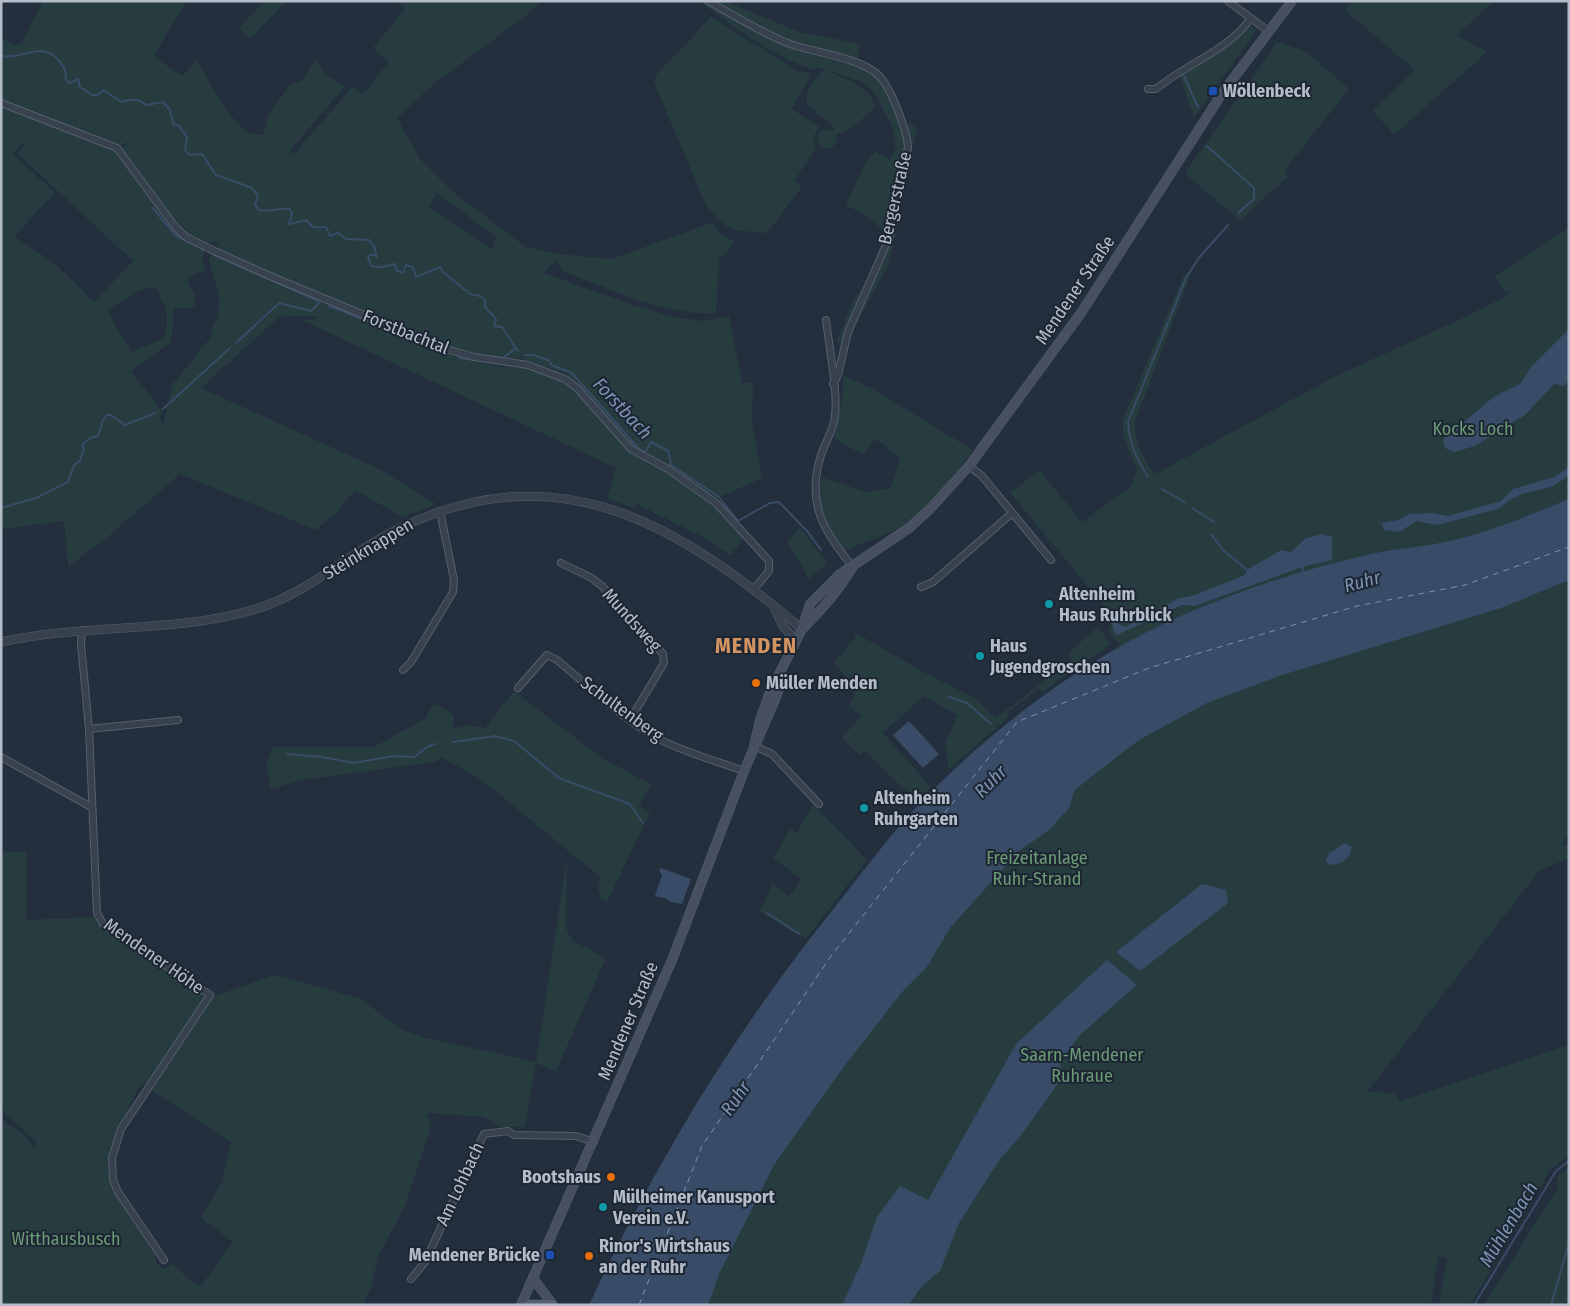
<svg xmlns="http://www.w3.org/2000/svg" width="1570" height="1306" font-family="'Fira Sans Condensed',sans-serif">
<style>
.green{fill:#263c3f;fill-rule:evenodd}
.water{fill:#394c67}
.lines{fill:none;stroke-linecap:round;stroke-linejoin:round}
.stream{stroke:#394c67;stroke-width:2}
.ferry{stroke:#7c92b1;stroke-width:1;stroke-dasharray:6 5;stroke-linecap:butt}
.minor-casing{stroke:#565f6c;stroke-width:8}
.tertiary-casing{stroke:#565f6c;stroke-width:9}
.secondary-casing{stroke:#565f6c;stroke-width:10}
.primary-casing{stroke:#414a57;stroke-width:11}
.minor{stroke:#38414e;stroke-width:6}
.tertiary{stroke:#38414e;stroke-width:8}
.secondary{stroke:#465061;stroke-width:9}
.primary{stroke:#56606e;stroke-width:10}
.transit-dot{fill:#1a4fb4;stroke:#1d2633;stroke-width:2}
.culture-dot{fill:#0f9aa8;stroke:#1d2633;stroke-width:2}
.food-dot{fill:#e8710a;stroke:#1d2633;stroke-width:2}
.labels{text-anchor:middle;stroke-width:4;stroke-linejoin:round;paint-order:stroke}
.poi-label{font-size:18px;font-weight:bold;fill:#b4bcc9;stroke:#1d2633;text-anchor:start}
.street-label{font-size:18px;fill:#b4bcc9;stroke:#1d2633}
.park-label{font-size:18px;fill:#6b9a76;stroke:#1d2633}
.water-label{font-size:19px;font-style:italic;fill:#7c92b1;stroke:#1d2633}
.district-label{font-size:22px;font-weight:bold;letter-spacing:1px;fill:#d59563;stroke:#1d2633}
</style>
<rect width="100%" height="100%" fill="#242f3e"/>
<g class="green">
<path d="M 43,1 L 187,1 L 153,56 L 182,76 L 197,59 C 206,76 232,127 251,133 C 254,134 259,134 263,135 L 269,114 L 290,85 L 301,81 L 315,60 L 326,75 L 345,86 L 290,151 L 294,154 L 353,86 L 362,95 L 389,62 L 373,48 L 405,9 L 397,1 L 541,1 L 527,15 L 435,83 L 397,118 L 420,159 L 452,191 L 526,247 L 559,254 L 612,259 L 711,223 L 720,233 L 735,242 L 719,260 L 716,313 C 663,316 611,289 562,271 L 557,259 L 544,273 L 632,305 L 674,317 L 703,321 L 729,316 L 742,383 L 753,382 L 752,422 L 762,478 L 711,501 L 743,539 L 731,555 L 703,537 L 637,504 L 635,508 L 607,499 L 616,468 L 300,319 L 312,320 L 320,318 C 308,313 295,318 281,315 L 201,388 L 379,469 L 436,504 L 403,517 L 355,490 L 336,513 L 316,530 L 180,474 L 109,536 L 68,567 L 64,521 L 1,529 L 1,107 L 118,152 L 132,139 L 121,146 L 1,101 L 1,39 L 16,45 L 22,42 ZM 22,144 L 25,145 L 18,154 L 133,261 L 94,302 L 54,263 L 14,236 L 55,193 L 13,154 ZM 437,193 L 496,237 L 492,250 L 429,207 ZM 190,235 L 206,244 L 216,241 L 220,251 L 211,254 L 209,261 L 219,295 L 218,318 L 212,326 L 211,337 L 173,384 L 163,424 L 159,417 L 163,412 L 131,371 L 171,342 L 174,309 L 195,307 L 194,293 L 186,278 L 205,270 L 202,262 L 204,250 L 189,243 ZM 151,287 L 157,289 C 166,310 170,315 164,338 L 132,352 C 122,338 115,325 108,310 L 136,292 ZM 484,355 L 501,359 L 519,358 L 568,374 L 566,382 L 519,365 L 503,367 L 482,363 Z"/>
<polygon points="265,1 287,1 250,38 238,28"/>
<path d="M 699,1 L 725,1 L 799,32 L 861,44 L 856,65 L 878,77 L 903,125 L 911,124 L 917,129 L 901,190 L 898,225 L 888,266 L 860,317 L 847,346 L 837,341 L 852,302 L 872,272 L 885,232 L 865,215 L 846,205 L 865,164 L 875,151 L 890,160 L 896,147 L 891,124 L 874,92 L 862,82 L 825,69 C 839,77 872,86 875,106 C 864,118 853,130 836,134 L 837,141 L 832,148 L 821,147 L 817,141 L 819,133 L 825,129 L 833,131 L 834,129 L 832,125 L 807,105 C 803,90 817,79 824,69 L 817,67 L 815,70 C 776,59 731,25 699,1 Z"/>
<polygon points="1352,1 1494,1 1457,35 1487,52 1394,135 1373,110 1415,70 1345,10"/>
<path d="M 711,17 L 798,71 L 812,73 L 792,109 L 819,127 L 814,136 L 815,150 L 794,181 L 802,187 L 767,233 C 731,230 725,232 704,201 L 654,82 L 656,75 Z"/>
<polygon points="1252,25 1256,31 1194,118 1179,74 1236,39"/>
<polygon points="1277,42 1307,52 1349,89 1284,171 1288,176 1240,221 1185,173"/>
<path d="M 1569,228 L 1569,834 L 1561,845 L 1569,846 L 1569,858 L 1539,871 L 1367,1092 L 1395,1093 L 1399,1101 L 1569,1045 L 1569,1155 L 1551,1169 L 1470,1305 L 1439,1305 L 1447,1258 L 1438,1257 L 1431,1305 L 639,1305 L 1148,685 L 1108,630 L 1111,625 L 1112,615 L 1010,493 L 1039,470 L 1082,522 L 1131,486 L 1137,469 C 1129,452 1122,439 1123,419 L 1184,275 L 1189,279 L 1135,421 C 1134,443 1142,457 1155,474 L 1334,377 L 1465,317 L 1504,297 L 1510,293 L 1502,289 L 1495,276 Z"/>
<path d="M 843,375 L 871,388 L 973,450 C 950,481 926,514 891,532 C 876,539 859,544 844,551 C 826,527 816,507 821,477 L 866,492 L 891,488 L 900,459 L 876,438 L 863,455 L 834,438 L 843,392 Z"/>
<polygon points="800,528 827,563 809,579 787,541"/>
<polygon points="1098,627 1111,644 1042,692 1039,689 1008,712 1008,718 949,769 945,743 958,715 923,696 883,733 931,787 918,802 864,751 860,755 842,738 861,716 848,706 855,697 844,675 834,663 855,638 856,633 920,670 974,698 996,718 1072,659 1068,653"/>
<polygon points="514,691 602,758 652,785 639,806 650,813 607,902 602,899 598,889 600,877 482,780 441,757 435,762 302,780 270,789 267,761 273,747 374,747 425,719 434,703 454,715 452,729 467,725 485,728"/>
<polygon points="813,804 867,860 806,939 760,912 772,883 789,897 801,879 773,858 790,829 797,833"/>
<path d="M 1,852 L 27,852 L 26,920 L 95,917 L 99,926 L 201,991 L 204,1000 L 150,1080 L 139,1088 L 127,1110 L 129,1113 C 89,1173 119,1202 155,1252 L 156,1263 L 163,1269 L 172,1264 L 188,1278 L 201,1286 L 233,1242 L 201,1218 L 222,1182 L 231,1142 L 151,1090 L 212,997 L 275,975 L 359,998 L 403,1030 L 422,1037 L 536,1062 L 567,858 L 566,928 L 572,940 L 606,958 L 556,1071 L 536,1063 L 525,1127 L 500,1127 L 484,1117 L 427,1113 L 431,1127 L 405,1206 L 379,1255 L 370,1290 L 363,1305 L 1,1305 L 1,1118 L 24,1135 L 34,1148 L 37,1142 L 1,1110 Z"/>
<polygon points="1569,1168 1569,1305 1484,1305 1557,1189 1558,1176"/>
</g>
<g class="water">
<polygon points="1569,329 1569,380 1564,386 1554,384 1525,415 1475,446 1454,452 1445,448 1443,439 1495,396 1520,384 1531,367"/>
<polygon points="1569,467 1569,476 1551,487 1525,493 1511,499 1498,509 1437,525 1417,521 1399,532 1384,530 1382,523 1398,520 1409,514 1433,513 1448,516 1501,501 1513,489 1554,477"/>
<path d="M 1569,499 L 1569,580 L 1501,608 L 1279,676 L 1207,703 L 1139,740 L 1087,780 L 1074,791 L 1070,807 L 1049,830 L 1019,851 L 950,928 L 927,967 L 902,992 L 843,1068 L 774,1165 L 720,1272 L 708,1305 L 589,1305 C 654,1165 734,1033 831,912 C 862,873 893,830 929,794 C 1002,720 1089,656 1185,614 C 1246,588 1311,567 1376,553 C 1400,548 1425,547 1449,541 C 1490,532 1530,515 1569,499 Z"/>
<polygon points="1321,534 1332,537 1332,560 1302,567 1195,606 1182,605 1117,635 1113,630 1112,620 1117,618 1119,624 1125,627 1179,598 1192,596 1245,575 1247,570 1281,550 1291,552 1305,539"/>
<polygon points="909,721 939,754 923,768 893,735"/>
<path d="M 1345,843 L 1352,847 C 1350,858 1344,863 1332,865 L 1326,862 L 1329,853 Z"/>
<polygon points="661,868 691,879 682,904 670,902 667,899 655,896 662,875 659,871"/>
<polygon points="1202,884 1226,890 1228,903 1140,971 1116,952"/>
<polygon points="1107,960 1137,985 1081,1034 1059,1062 1064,1075 1019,1138 1000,1159 959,1223 940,1271 921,1287 909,1305 842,1305 860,1266 877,1217 900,1186 928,1200 1016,1044"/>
</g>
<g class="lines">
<g class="stream">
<path d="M 1,56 C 24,60 43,39 60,62 C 65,68 66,71 66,80 L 70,83 L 78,79 L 80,87 L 92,95 L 98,95 L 103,90 L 122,102 C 131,99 139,98 146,105 L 163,102 L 170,110 L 173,124 L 179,126 L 187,137 L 185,151 L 191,155 L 202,154 L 216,175 L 252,188 L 258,196 L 255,204 L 259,210 C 270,212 279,208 290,209 L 292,214 L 289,224 L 307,220 C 311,229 317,228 326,227 L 330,236 L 338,233 L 346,239 L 369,240 L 374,246 L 377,257 L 372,254 L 368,257 L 371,266 L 383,267 L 395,264 L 396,270 L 403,273 L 406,265 L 413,267 L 416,277 L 441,267 L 442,271 L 470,294 L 480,296 L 485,300 L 485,307 L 496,319 L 494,326 L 502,327 L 518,351"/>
<polyline points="1184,76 1198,107"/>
<polyline points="1207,146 1254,188 1254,199 1238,213"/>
<polyline points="153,208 175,235 204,250"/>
<polyline points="214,255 318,301"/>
<polyline points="329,306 438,349"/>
<polyline points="236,343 279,303 311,311 320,302"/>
<polyline points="525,355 533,355 548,360 552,365 572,373 638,448 645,452 651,442 668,451 671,465 719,497 738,521 770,503 779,502 807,531 821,550"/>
<polyline points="504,357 516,348"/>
<polyline points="459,358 474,360"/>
<polyline points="163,409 230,348"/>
<path d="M 1148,477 C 1137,459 1129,444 1128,422 L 1186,278 L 1198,259 L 1228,225"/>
<polyline points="1162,489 1186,503"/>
<polyline points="1,508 36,498 68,482 74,465 80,461 84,449 82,445 90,438 98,436 103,420 107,415 111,415 125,425 155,413"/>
<polyline points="1192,508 1214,522"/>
<polyline points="1211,534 1223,550 1247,570"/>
<polyline points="1302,567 1303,571"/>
<polyline points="949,697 967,703 991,724"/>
<polyline points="453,742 495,736 514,741 559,778 630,804 643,823"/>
<polyline points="287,754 322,757 354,763 393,756 414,757 427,747 435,744"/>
<polyline points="767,913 799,934"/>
<polyline points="1474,1305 1556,1171 1569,1161"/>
<polyline points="1551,1305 1569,1243"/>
</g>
<polyline class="ferry" points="639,1305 702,1146 831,956 1017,722 1149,668 1357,606 1465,585 1569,547"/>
<g class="minor-casing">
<g id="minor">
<path d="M 708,1 C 735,16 762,33 790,44 C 815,53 858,57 877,74 C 890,84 907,131 908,147 L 890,236 L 848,332 L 838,375 L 833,384"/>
<polyline points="1228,1 1268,31"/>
<path d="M 1148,89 L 1156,89 C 1186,64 1229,50 1251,18"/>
<polyline points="1,103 117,148 176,228 186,237 210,249 270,276 446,349 474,357 528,365 565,379 577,388 631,449 668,469 716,503 769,561 769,571 754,589"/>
<path d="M 826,320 C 829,346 838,391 835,416 C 834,429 825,443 821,455 C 806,503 823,531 853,567"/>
<polyline points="969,466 982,476 1051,560"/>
<polyline points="561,563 590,577 602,586 663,654 664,663 630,720"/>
<polyline points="921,587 933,582 1012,513"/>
<polyline points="82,630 81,644 89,729 97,913 103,924 210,995 121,1129 112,1158 113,1180 118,1192 164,1260"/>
<polyline points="403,670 411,662 453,592 454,580 440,511"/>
<path d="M 518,688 L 547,655 L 557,660 C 590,687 623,720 661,740 C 687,753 716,761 744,771"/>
<polyline points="89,729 178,720"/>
<polyline points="754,746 772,754 819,804"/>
<polyline points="1,757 91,807"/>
<polyline points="411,1279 425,1262 484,1134 508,1131 514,1135 576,1136 594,1142"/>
</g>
</g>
<g class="tertiary-casing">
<g id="tertiary">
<polyline points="774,607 782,625 795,640"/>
<path d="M 1,642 C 86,623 172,634 256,609 C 308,593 348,554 396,530 C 557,450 678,524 802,629"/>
</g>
</g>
<g class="secondary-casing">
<g id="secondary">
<path d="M 802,629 C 821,611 839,590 852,568"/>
<polyline points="754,746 760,720 770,692 802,629 810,604 839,575 909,528 929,510 969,466 1081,313 1223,92 1292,1"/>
<polyline points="533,1278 553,1305"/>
<polyline points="521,1305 672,960 744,771 777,695 780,680"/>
</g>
</g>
<g class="primary-casing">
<polyline id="primary" points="529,1305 552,1305"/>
</g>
<use href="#minor" class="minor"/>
<use href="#tertiary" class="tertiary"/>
<use href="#secondary" class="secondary"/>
<use href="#primary" class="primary"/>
</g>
<g class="transit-dot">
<rect x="1208" y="86" width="10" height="10" rx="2.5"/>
<rect x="545" y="1250" width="10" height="10" rx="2.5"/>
</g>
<g class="culture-dot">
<circle cx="1049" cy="604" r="5"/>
<circle cx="980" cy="656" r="5"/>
<circle cx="864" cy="808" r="5"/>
<circle cx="603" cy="1207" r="5"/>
</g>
<g class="food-dot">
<circle cx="756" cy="683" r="5"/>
<circle cx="611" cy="1177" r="5"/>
<circle cx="589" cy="1256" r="5"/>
</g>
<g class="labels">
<g class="poi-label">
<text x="1223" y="97">Wöllenbeck</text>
<text x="1059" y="600">Altenheim<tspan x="1059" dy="21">Haus Ruhrblick</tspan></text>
<text x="990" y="652">Haus<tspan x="990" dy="21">Jugendgroschen</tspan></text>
<text x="766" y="689">Müller Menden</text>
<text x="874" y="804">Altenheim<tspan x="874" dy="21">Ruhrgarten</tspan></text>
<text x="601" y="1183" text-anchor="end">Bootshaus</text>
<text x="613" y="1203">Mülheimer Kanusport<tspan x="613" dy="21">Verein e.V.</tspan></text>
<text x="599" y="1252">Rinor's Wirtshaus<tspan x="599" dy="21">an der Ruhr</tspan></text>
<text x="540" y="1261" text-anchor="end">Mendener Brücke</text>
</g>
<g class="street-label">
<text transform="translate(895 198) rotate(-77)" y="6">Bergerstraße</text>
<text transform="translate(1075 290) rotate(-56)" y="6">Mendener Straße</text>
<text transform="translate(406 332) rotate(22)" y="6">Forstbachtal</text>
<text transform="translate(368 549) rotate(-31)" y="6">Steinknappen</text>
<text transform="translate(632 620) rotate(48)" y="6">Mundsweg</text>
<text transform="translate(622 709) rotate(36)" y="6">Schultenberg</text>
<text transform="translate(154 956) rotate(35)" y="6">Mendener Höhe</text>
<text transform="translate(628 1021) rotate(-67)" y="6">Mendener Straße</text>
<text transform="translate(460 1184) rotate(-65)" y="6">Am Lohbach</text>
</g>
<g class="park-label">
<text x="1473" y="435">Kocks Loch</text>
<text x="1037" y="864">Freizeitanlage<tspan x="1037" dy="21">Ruhr-Strand</tspan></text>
<text x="1082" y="1061">Saarn-Mendener<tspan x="1082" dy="21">Ruhraue</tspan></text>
<text x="66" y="1245">Witthausbusch</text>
</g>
<g class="water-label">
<text transform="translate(623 408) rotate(47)" y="7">Forstbach</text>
<text transform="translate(1362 581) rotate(-15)" y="7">Ruhr</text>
<text transform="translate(990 781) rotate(-45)" y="7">Ruhr</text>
<text transform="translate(735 1098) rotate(-55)" y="7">Ruhr</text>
<text transform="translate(1508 1224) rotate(-59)" y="7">Mühlenbach</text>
</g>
<g class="district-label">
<text x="756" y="653">MENDEN</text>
</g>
</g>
<rect width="1570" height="1306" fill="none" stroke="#b4bcc9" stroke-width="5"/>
</svg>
